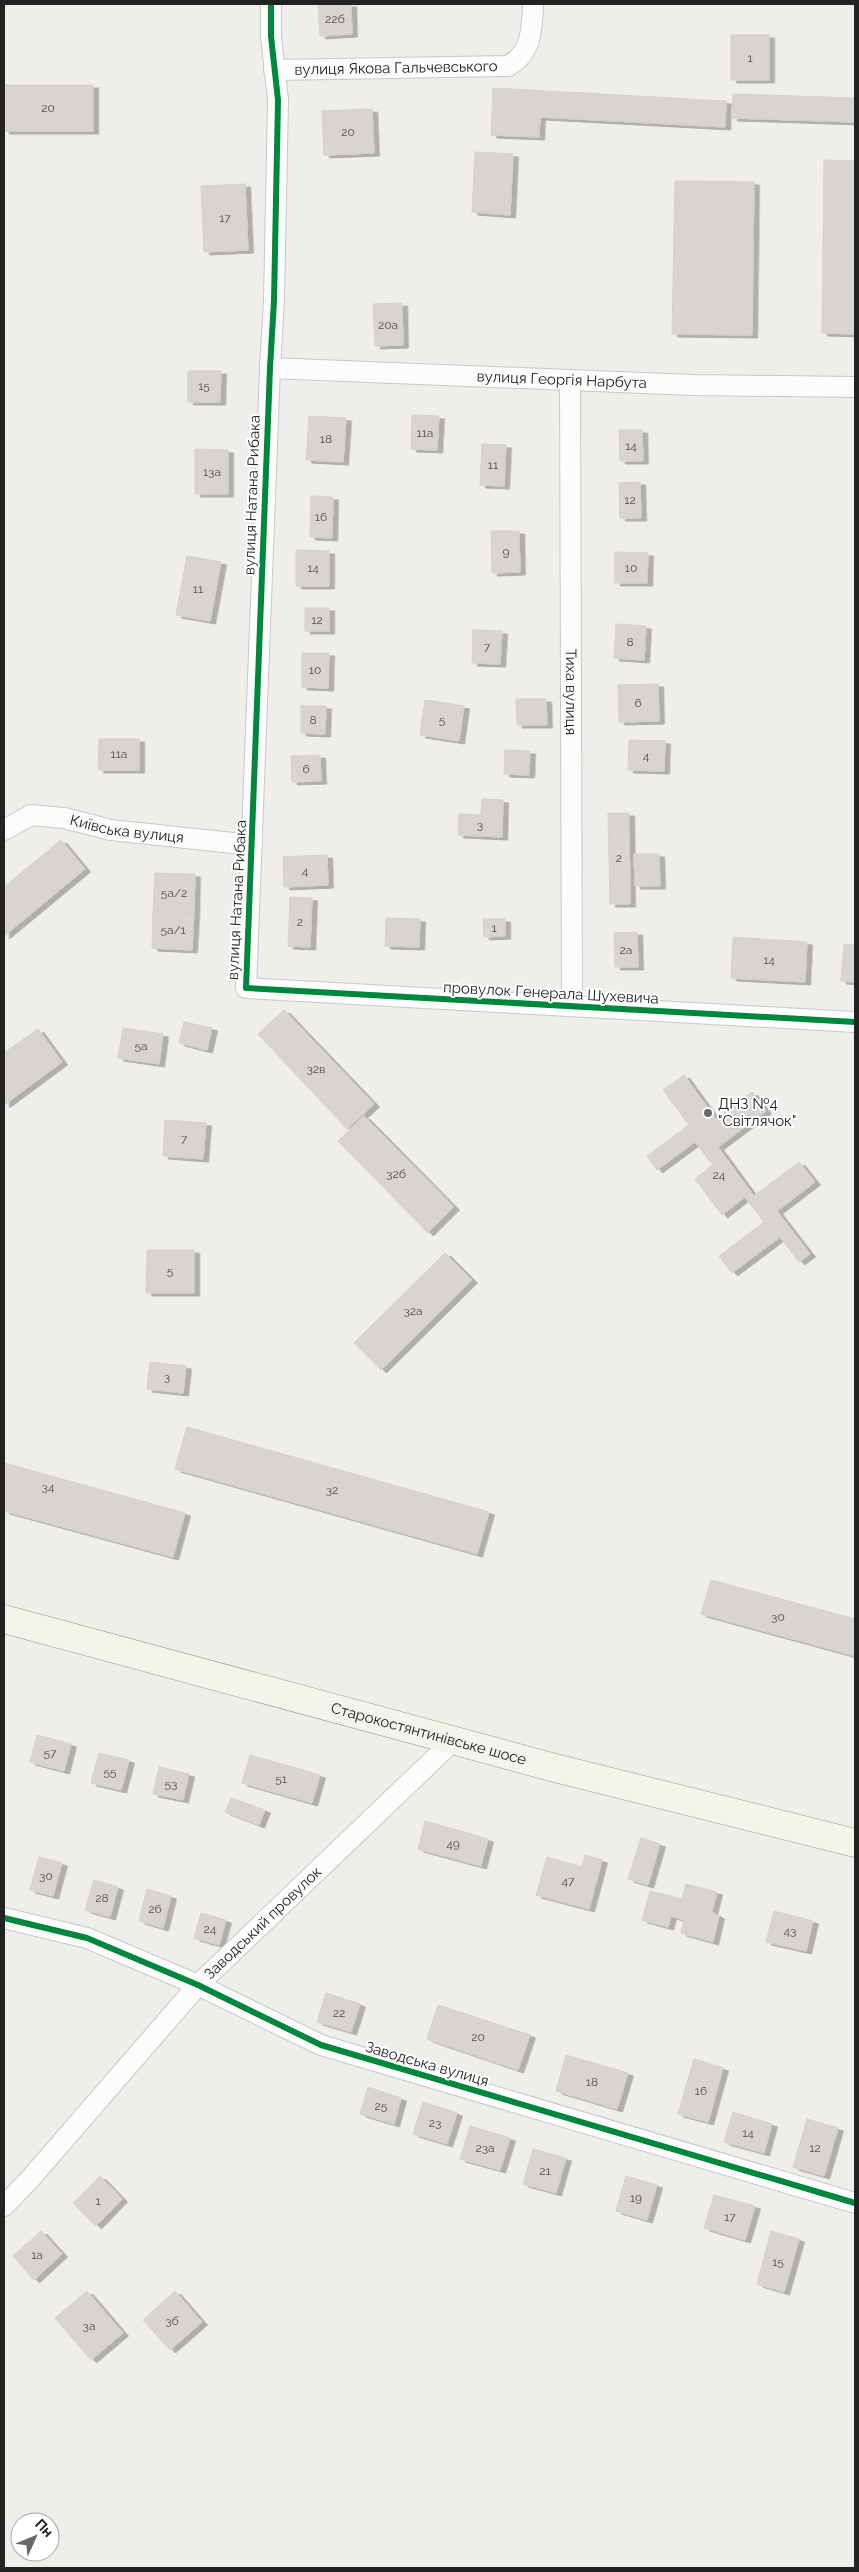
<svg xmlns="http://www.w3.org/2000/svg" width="859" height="2572" font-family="Raleway,sans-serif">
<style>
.building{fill:#d7d4d2;stroke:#d3d0cc;filter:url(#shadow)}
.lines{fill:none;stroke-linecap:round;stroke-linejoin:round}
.street-casing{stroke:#c9c8c7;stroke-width:22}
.secondary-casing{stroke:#999a82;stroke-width:29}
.street{stroke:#fdfcfc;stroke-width:20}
.secondary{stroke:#f4f4ed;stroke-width:28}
.cycleway-casing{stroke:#fff;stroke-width:9}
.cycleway{stroke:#00873e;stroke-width:6}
.poi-dot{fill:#6a6968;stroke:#fff;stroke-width:2}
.labels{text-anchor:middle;stroke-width:4;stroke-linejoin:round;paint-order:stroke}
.number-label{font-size:12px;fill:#4f4e4e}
.street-label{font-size:15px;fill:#222;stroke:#fff}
.poi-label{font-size:15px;fill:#222;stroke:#fff;text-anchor:start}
</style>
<defs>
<filter id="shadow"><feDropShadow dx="5.5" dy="3" stdDeviation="0" flood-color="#0004"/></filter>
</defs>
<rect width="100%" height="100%" fill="#f0eeeb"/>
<g class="building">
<polygon points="318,4 351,4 352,34 320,36"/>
<rect x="731" y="35" width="38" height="45"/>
<rect x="4" y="85" width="89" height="46"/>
<polygon points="493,88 726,101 725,127 540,117 539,137 491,135"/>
<polygon points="733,94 855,98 855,122 732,118"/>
<polygon points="372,109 374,153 324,155 322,111"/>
<polygon points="475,152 513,154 510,215 472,212"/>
<polygon points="824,160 855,161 855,334 822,333"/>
<polygon points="675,181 754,182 752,335 672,334"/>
<polygon points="245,184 248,250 204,252 201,186"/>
<polygon points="402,303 403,345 375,346 373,304"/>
<polygon points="188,371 221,371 220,402 188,402"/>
<polygon points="412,415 439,416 437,450 411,449"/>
<polygon points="309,416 346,418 343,462 306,460"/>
<polygon points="619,430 642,430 643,461 620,461"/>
<polygon points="482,444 506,445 504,486 480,485"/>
<polygon points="195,449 228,450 228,494 195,494"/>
<polygon points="640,482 641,518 620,518 619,483"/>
<polygon points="311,496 333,497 332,538 310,537"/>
<polygon points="491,531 519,531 520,572 492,573"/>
<polygon points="296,550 329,551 329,586 296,586"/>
<polygon points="615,552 648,553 647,583 615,583"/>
<polygon points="187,556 221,562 210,621 176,615"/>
<rect x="305" y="608" width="24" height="23"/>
<polygon points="616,624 646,626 644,660 614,658"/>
<polygon points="473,630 502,631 500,664 472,663"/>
<polygon points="302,653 329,653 328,688 302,687"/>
<polygon points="658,684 659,721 619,722 618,685"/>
<polygon points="516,699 546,699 547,725 517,725"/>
<polygon points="425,700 464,706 459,741 420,735"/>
<polygon points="301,706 326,706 325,734 301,733"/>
<polygon points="99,739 139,739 139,770 98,770"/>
<polygon points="629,740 665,741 664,771 628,770"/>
<polygon points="505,750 530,751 529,775 504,774"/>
<polygon points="320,755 321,781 292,782 291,756"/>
<polygon points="482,799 503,800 502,837 458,835 459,814 481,815"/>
<polygon points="608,813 629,813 630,904 610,904"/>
<polygon points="61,840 85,869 4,936 4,887"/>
<polygon points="634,854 659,854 660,886 635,886"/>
<polygon points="327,855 328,885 284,887 283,857"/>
<polygon points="155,873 195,874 194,913 153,911"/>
<polygon points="290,897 312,898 310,947 288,946"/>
<polygon points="153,911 194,913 192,950 152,948"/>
<polygon points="386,918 420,919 419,947 385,946"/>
<polygon points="483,919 505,919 505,936 484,937"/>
<polygon points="637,932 638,967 615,967 614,933"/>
<polygon points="733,937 807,942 805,982 731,978"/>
<polygon points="844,944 855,945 855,982 841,981"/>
<polygon points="284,1010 374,1104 347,1129 258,1034"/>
<polygon points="184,1022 212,1028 207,1050 179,1043"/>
<polygon points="123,1028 163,1034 159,1064 118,1058"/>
<polygon points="38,1029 62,1062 4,1105 4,1053"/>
<polygon points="684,1075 716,1119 752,1092 766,1111 718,1147 754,1196 799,1162 815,1182 777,1211 810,1254 799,1262 780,1237 732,1273 719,1256 764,1222 745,1197 722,1215 695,1179 713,1165 695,1142 657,1170 647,1156 689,1125 663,1090"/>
<polygon points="364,1116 454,1207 428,1233 338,1141"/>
<polygon points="165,1120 206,1123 203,1159 163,1156"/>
<polygon points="147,1250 194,1250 194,1293 146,1293"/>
<polygon points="445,1253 472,1280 381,1370 354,1343"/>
<polygon points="150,1362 186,1366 183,1393 147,1389"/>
<polygon points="187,1427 489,1512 477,1554 175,1469"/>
<polygon points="4,1463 185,1513 173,1557 4,1511"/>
<polygon points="711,1580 855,1619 855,1656 701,1614"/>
<polygon points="37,1735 71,1744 64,1771 30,1762"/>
<polygon points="99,1753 129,1760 121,1790 91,1783"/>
<polygon points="250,1755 320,1775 312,1803 242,1783"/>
<polygon points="159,1767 189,1774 183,1800 153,1794"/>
<polygon points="231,1798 265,1810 259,1825 225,1812"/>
<polygon points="425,1821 488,1839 481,1866 418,1849"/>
<polygon points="641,1838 660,1844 648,1885 628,1879"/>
<polygon points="585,1855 602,1860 589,1909 536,1895 547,1857 582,1867"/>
<polygon points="39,1857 62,1863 53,1896 30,1890"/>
<polygon points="94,1880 118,1887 110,1917 85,1910"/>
<polygon points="686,1884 717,1892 712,1912 719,1916 713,1942 681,1933 684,1920 671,1916 668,1927 642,1920 650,1891 682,1899"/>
<polygon points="147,1889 171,1896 163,1928 139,1921"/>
<polygon points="774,1911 813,1921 806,1951 766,1942"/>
<polygon points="201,1913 226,1920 219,1945 194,1938"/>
<polygon points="326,1993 360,2004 351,2032 317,2022"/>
<polygon points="438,2005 530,2035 518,2070 427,2039"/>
<polygon points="566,2055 628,2073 617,2109 556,2091"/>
<polygon points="694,2059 723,2068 708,2122 678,2114"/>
<polygon points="368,2087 401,2098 394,2124 360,2114"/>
<polygon points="423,2102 457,2113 447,2144 413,2134"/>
<polygon points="733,2112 772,2124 764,2153 724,2142"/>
<polygon points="807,2119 838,2128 824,2176 793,2167"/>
<polygon points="470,2126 510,2138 500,2170 460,2159"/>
<polygon points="533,2149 566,2158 556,2193 523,2184"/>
<polygon points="100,2176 122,2199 96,2226 73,2203"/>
<polygon points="626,2176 657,2185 647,2220 616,2211"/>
<polygon points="714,2195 755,2206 745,2240 704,2228"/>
<polygon points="41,2231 62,2254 34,2280 13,2256"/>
<polygon points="771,2231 799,2239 784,2292 757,2284"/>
<polygon points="87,2291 123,2333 91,2360 55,2318"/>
<polygon points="175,2291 202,2322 170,2350 143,2320"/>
</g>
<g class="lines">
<g class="street-casing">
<g id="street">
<polyline points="271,4 271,36 278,100 274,301 270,368 246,988 855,1022"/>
<path id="s1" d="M 274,70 L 508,66 C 532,53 532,29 533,4"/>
<path id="s2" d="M 270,368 L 693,385 L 855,387"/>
<path id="s3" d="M 570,380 L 572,1006"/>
<path id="s4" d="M 4,830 L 31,815 L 64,818 L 111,830 L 252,845"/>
<polyline points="4,1918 87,1938 198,1985 321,2045 855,2203"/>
<path id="s5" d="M 4,2206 L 30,2179 L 198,1985 L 454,1740"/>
</g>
</g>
<g class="secondary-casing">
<g id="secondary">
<path id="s6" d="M 4,1619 L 555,1768 L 855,1843"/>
</g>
</g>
<use href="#street" class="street"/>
<use href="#secondary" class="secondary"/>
<g class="cycleway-casing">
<g id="cycleway">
<polyline points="271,4 271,36 278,100 274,301 270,368 246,988 855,1022"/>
<polyline points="4,1918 87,1938 198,1985 321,2045 855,2203"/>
</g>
</g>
<use href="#cycleway" class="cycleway"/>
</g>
<circle class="poi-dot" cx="708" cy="1113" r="5"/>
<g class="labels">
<g class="number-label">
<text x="335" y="23">22б</text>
<text x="750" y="62">1</text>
<text x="48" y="112">20</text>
<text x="348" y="136">20</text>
<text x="225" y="222">17</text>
<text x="388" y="329">20а</text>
<text x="204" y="390">15</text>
<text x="425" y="437">11а</text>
<text x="326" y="443">18</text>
<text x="631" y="450">14</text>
<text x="493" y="469">11</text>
<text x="212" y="476">13а</text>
<text x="630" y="504">12</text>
<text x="321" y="521">16</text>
<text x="506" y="556">9</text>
<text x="313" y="572">14</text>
<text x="631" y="572">10</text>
<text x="198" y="593">11</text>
<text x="317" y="624">12</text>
<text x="630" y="646">8</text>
<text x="487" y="651">7</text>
<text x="315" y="674">10</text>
<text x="638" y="707">6</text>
<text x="313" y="724">8</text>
<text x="442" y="724">5</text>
<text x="119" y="758">11а</text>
<text x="646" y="760">4</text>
<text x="306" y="773">6</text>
<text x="480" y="829">3</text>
<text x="619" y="862">2</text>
<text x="305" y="875">4</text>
<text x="174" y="897">5а/2</text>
<text x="300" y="926">2</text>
<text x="494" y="932">1</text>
<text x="173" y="934">5а/1</text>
<text x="626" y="954">2а</text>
<text x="769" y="964">14</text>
<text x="141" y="1050">5а</text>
<text x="316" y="1073">32в</text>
<text x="184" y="1143">7</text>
<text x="396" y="1178">32б</text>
<text x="719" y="1179">24</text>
<text x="170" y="1275">5</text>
<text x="413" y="1315">32а</text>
<text x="167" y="1381">3</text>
<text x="48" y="1491">34</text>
<text x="332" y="1494">32</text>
<text x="778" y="1621">30</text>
<text x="50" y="1757">57</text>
<text x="110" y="1776">55</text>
<text x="281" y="1783">51</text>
<text x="171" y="1788">53</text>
<text x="453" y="1848">49</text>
<text x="46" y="1880">30</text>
<text x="568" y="1885">47</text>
<text x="102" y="1902">28</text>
<text x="155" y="1913">26</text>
<text x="210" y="1933">24</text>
<text x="790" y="1935">43</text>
<text x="339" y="2017">22</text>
<text x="478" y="2041">20</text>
<text x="592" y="2086">18</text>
<text x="701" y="2095">16</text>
<text x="381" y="2110">25</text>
<text x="435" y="2127">23</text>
<text x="748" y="2137">14</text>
<text x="485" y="2152">23а</text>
<text x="815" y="2152">12</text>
<text x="545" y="2175">21</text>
<text x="636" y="2202">19</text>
<text x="98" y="2205">1</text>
<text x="730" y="2221">17</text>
<text x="37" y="2259">1а</text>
<text x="778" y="2266">15</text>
<text x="172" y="2325">3б</text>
<text x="89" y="2330">3а</text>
</g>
<g class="street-label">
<text dy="5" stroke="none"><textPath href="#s1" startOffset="122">вулиця Якова Гальчевського</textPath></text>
<text dy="5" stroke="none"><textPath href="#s2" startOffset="292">вулиця Георгія Нарбута</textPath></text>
<text transform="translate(252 495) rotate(-88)" y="5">вулиця Натана Рибака</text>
<text dy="5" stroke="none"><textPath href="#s3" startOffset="312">Тиха вулиця</textPath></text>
<text dy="5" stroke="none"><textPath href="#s4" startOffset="128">Київська вулиця</textPath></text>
<text transform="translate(237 900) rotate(-87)" y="5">вулиця Натана Рибака</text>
<text transform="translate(551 993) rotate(3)" y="5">провулок Генерала Шухевича</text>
<text dy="5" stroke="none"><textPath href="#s6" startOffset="440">Старокостянтинівське шосе</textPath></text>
<text dy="5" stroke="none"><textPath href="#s5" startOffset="384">Заводський провулок</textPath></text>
<text transform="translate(427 2064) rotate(16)" y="5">Заводська вулиця</text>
</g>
<g class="poi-label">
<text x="718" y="1109">ДНЗ №4<tspan x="718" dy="17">"Світлячок"</tspan></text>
</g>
</g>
<rect width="859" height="2572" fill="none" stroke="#222222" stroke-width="10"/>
<g transform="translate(35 2537) rotate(46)"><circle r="24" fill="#ffffff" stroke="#a7a7a7"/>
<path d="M0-4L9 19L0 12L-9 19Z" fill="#6a6968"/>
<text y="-8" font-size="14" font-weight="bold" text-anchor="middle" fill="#222222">Пн</text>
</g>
</svg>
